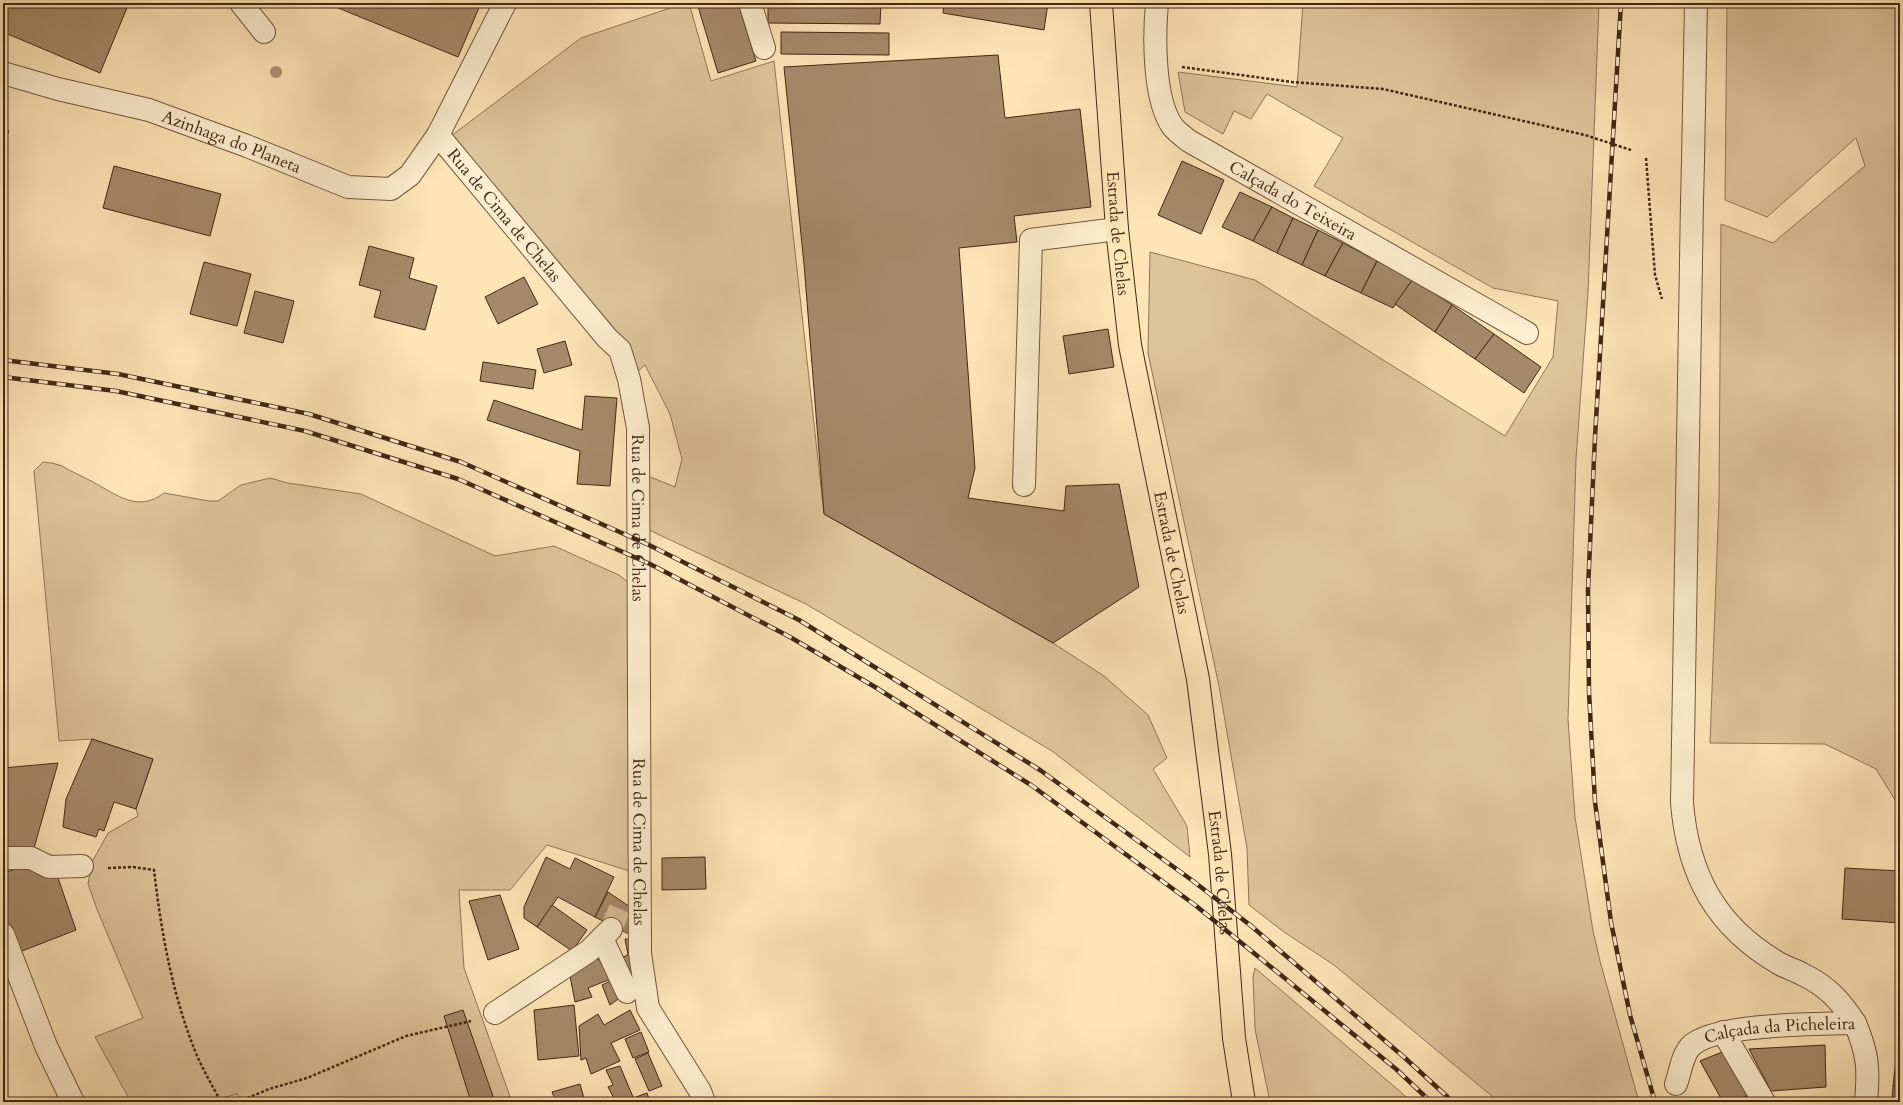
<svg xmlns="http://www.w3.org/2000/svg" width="1903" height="1105" font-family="Cardo,serif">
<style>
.green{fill:#ddc59a;stroke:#907658}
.building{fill:#a48a69;stroke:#432716}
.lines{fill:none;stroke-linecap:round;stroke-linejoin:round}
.minor-tunnel{stroke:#d8bf95;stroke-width:22;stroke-dasharray:22 11;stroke-linecap:butt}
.minor-casing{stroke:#72563e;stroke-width:24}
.major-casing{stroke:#432716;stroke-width:24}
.path{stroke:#432716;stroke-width:2.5;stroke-dasharray:3 2;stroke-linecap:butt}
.minor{stroke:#feeecf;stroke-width:22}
.major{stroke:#fde5b5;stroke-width:22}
.rail-casing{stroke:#432716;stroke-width:4.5}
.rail{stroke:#feeecf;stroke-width:3;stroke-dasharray:9;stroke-linecap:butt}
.minor-bridge-casing{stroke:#72563e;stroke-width:24;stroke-linecap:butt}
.minor-bridge{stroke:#feeecf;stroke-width:22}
.tree{fill:#ac9270}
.labels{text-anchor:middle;stroke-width:4;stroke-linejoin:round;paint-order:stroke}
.street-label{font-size:17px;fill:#432716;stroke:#feeecf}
</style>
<rect width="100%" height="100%" fill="#fde5b5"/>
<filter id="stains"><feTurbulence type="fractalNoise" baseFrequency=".005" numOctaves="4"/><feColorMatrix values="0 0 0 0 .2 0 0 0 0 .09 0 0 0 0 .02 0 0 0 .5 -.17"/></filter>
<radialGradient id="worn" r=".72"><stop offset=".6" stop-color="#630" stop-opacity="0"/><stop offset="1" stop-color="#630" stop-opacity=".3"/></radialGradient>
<g class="green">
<polygon points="685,3 689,3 711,81 774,61 824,514 1053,643 1104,676 1148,715 1167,758 1153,769 1187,826 1190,857 1052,751 806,604 649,530 648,476 675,487 682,459 670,414 645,365 629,379 443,142 581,38"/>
<polygon points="1303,3 1599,3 1588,293 1576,459 1568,719 1575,817 1593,931 1600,961 1639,1102 1499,1102 1334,965 1284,932 1249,905 1247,848 1219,686 1148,353 1150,252 1255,280 1505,436 1553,357 1558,301 1493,288 1314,186 1343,138 1267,94 1251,119 1234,111 1223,134 1185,112 1178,72 1297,87"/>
<polygon points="1727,3 1900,3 1900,808 1876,769 1825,744 1710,743 1719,500 1721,224 1773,243 1865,166 1856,138 1767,217 1725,200"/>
<path d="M 43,462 L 52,463 L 62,466 C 72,472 82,476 93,482 C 117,495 138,513 164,493 L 209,501 L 218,501 L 241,485 L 270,478 L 288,483 L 361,494 L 495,556 L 554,546 L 619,575 L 638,590 L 639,874 L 547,845 L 510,890 L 459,890 L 464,968 L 512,1102 L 241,1102 L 237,1094 L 206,1102 L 131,1102 L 95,1037 L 143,1018 L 98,912 L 88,884 L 92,862 L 108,833 L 138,816 L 136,809 L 153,759 L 92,739 L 59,741 L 34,471 Z"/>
<polygon points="1255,968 1396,1088 1412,1102 1270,1102 1255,1029 1253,977"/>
</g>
<g class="building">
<polygon points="3,3 129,3 100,73 3,32"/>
<polygon points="326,3 481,3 458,57"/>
<polygon points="697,3 738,3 756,61 718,73"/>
<polygon points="768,3 881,3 880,24 768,23"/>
<polygon points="944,3 1048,3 1044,30 943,13"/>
<polygon points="781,32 889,33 889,55 781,54"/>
<polygon points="998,55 1005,118 1080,109 1091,207 1014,216 1017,242 959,248 975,468 968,498 1064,511 1066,486 1119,484 1139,587 1053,643 824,514 804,264 784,67"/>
<polygon points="3,129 9,131 3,145"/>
<polygon points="1182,161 1224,180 1201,234 1158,215"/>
<polygon points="114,166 221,194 210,236 103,208"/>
<polygon points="1240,192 1272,207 1253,241 1222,227"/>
<polygon points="1272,207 1293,218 1277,253 1253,241"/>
<polygon points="1293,218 1318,230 1302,265 1277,253"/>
<polygon points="1318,230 1343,243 1325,276 1302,265"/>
<polygon points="1343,243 1377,261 1361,293 1325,276"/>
<polygon points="369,246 414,258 409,278 437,286 425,330 374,317 381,291 359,285"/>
<polygon points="1377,261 1413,279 1393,308 1361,293"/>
<polygon points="204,262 251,274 237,326 190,314"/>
<polygon points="524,277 538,304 498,324 485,297"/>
<polygon points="1413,279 1452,305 1435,332 1395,304"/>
<polygon points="255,291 294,301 283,343 244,333"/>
<polygon points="1452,305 1494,334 1475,359 1435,332"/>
<polygon points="1108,329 1114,367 1069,374 1063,336"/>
<polygon points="1494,334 1541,367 1524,393 1475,359"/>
<polygon points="565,341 572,365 544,373 537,349"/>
<polygon points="483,362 536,370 533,389 480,381"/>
<polygon points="585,396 617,398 610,486 577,484 580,451 487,420 494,400 582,430"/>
<polygon points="92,739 153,759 136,809 114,802 104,831 99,829 96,837 63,827 66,799"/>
<polygon points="58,763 34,848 3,849 3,768"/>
<polygon points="546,857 570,869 575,858 614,877 595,917 558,897 537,927 524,918 524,907"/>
<polygon points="705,857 706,889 662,890 662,858"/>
<polygon points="12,866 22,869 56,872 76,930 17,953 3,908 3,873 13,870"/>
<polygon points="1845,868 1900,871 1900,923 1842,919"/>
<polygon points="608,892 636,911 635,937 595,917"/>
<polygon points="500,895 519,949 488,960 469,901"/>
<polygon points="552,905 587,930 572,951 537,927"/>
<polygon points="625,939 635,940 639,971 624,973 621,958 628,955"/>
<polygon points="592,958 606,962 613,978 588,988 592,997 575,1002 570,976"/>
<polygon points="614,979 621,997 610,1005 602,985"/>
<polygon points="1900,996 1900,1051 1897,1051"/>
<polygon points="574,1005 579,1056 538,1060 534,1010"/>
<polygon points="463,1010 495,1102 471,1102 444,1016"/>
<polygon points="630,1010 640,1030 611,1043 620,1061 591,1074 586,1058 581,1060 579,1026 598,1014 604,1025"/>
<polygon points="641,1032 649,1052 633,1058 625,1039"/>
<polygon points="1825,1045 1826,1087 1771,1091 1749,1049"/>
<polygon points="1727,1050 1747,1096 1734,1102 1723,1102 1700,1061"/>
<polygon points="1897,1051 1900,1051 1900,1086 1893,1086"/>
<polygon points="648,1053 662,1086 649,1091 635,1059"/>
<polygon points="620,1066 633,1097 616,1102 608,1087 613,1085 606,1070"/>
<polygon points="580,1084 585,1102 556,1102 552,1092"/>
<polygon points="1893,1086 1900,1086 1900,1102 1892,1102"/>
<polygon points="647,1093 650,1102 637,1102 636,1097"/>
<polygon points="1747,1096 1750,1102 1734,1102"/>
<polygon points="608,1097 610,1102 596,1102"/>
<polygon points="1828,1099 1828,1102 1779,1101"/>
</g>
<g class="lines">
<polyline class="minor-tunnel" points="611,929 623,901"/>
<g class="minor-casing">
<g id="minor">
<polyline points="241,3 264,32"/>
<polyline points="750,3 764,48"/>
<path id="s1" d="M 1157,3 C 1154,35 1153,100 1173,127 C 1177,132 1184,137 1189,141 L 1527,333"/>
<path id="s2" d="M 3,73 L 58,89 L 149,110 L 247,146 L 348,187 L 391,189 L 410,175 L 438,135 L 505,3"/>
<path id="s3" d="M 438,135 L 607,338 L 620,350 L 629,379 L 638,428 L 640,953 L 648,1008 L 700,1091 L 704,1102"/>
<polyline points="1693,161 1696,3"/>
<path d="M 1692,201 L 1682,803 C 1688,875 1716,927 1780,964 C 1787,968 1795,970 1802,974 C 1827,986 1840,1000 1855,1023"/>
<polyline points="1024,485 1031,240 1117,229"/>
<polyline points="3,858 31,858 49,867 82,866"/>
<polyline points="3,934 46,1046 73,1102"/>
<polyline points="602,938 627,992"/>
<polyline points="495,1013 589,951 611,929"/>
<polyline points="1723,1032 1764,1102"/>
<path id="s4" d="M 1676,1084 C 1680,1073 1682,1056 1690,1047 C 1711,1023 1821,1024 1855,1023 C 1868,1054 1869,1068 1866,1102"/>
</g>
</g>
<g class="major-casing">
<g id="major">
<path id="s5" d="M 1101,3 L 1117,229 L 1130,345 L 1198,679 L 1220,854 L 1234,1038 L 1244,1102"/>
</g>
</g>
<g class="path">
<polyline points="1182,67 1292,82 1383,89 1585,135 1631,150"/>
<polyline points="1646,158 1655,275 1662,299"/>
<path d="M 108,868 L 133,867 L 154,870 C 161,931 172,993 195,1051 C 202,1068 212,1085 221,1102"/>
<polyline points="238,1102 269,1089 307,1078 406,1036 471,1021"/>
</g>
<use href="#minor" class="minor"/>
<use href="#major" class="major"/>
<g class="rail-casing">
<g id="rail">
<polyline points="1621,3 1595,437 1588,589 1589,692 1595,802 1611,922 1630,1015 1655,1102"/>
<polyline points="3,360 118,374 309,414 461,462 649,545 799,620 1040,770 1193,881 1250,925 1405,1058 1453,1102"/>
<polyline points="3,377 116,391 305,431 458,479 650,564 790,637 875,687 1031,785 1195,905 1396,1069 1431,1102"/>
</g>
</g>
<use href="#rail" class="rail"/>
<g class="minor-bridge-casing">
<polyline id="minor-bridge" points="1692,201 1693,161"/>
</g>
<use href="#minor-bridge" class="minor-bridge"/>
</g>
<circle class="tree" cx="276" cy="72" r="6"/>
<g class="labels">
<g class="street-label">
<text dy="6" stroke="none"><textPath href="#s2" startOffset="239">Azinhaga do Planeta</textPath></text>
<text dy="6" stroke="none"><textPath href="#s1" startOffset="268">Calçada do Teixeira</textPath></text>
<text dy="6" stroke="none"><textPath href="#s3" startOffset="104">Rua de Cima de Chelas</textPath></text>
<text dy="6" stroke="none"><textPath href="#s5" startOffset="231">Estrada de Chelas</textPath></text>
<text dy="6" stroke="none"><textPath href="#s3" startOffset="452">Rua de Cima de Chelas</textPath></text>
<text dy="6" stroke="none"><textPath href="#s5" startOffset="555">Estrada de Chelas</textPath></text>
<text dy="6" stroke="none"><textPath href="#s3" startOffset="776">Rua de Cima de Chelas</textPath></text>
<text dy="6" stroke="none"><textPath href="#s5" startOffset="879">Estrada de Chelas</textPath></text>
<text dy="6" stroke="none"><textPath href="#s4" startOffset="133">Calçada da Picheleira</textPath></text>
</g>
</g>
<rect width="1903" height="1105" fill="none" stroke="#fde5b5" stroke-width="16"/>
<rect x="4" y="4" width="1895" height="1097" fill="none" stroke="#432716" stroke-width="2"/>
<rect x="8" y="8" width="1887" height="1089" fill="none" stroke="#432716"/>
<rect width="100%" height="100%" filter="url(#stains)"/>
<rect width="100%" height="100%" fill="url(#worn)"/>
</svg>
